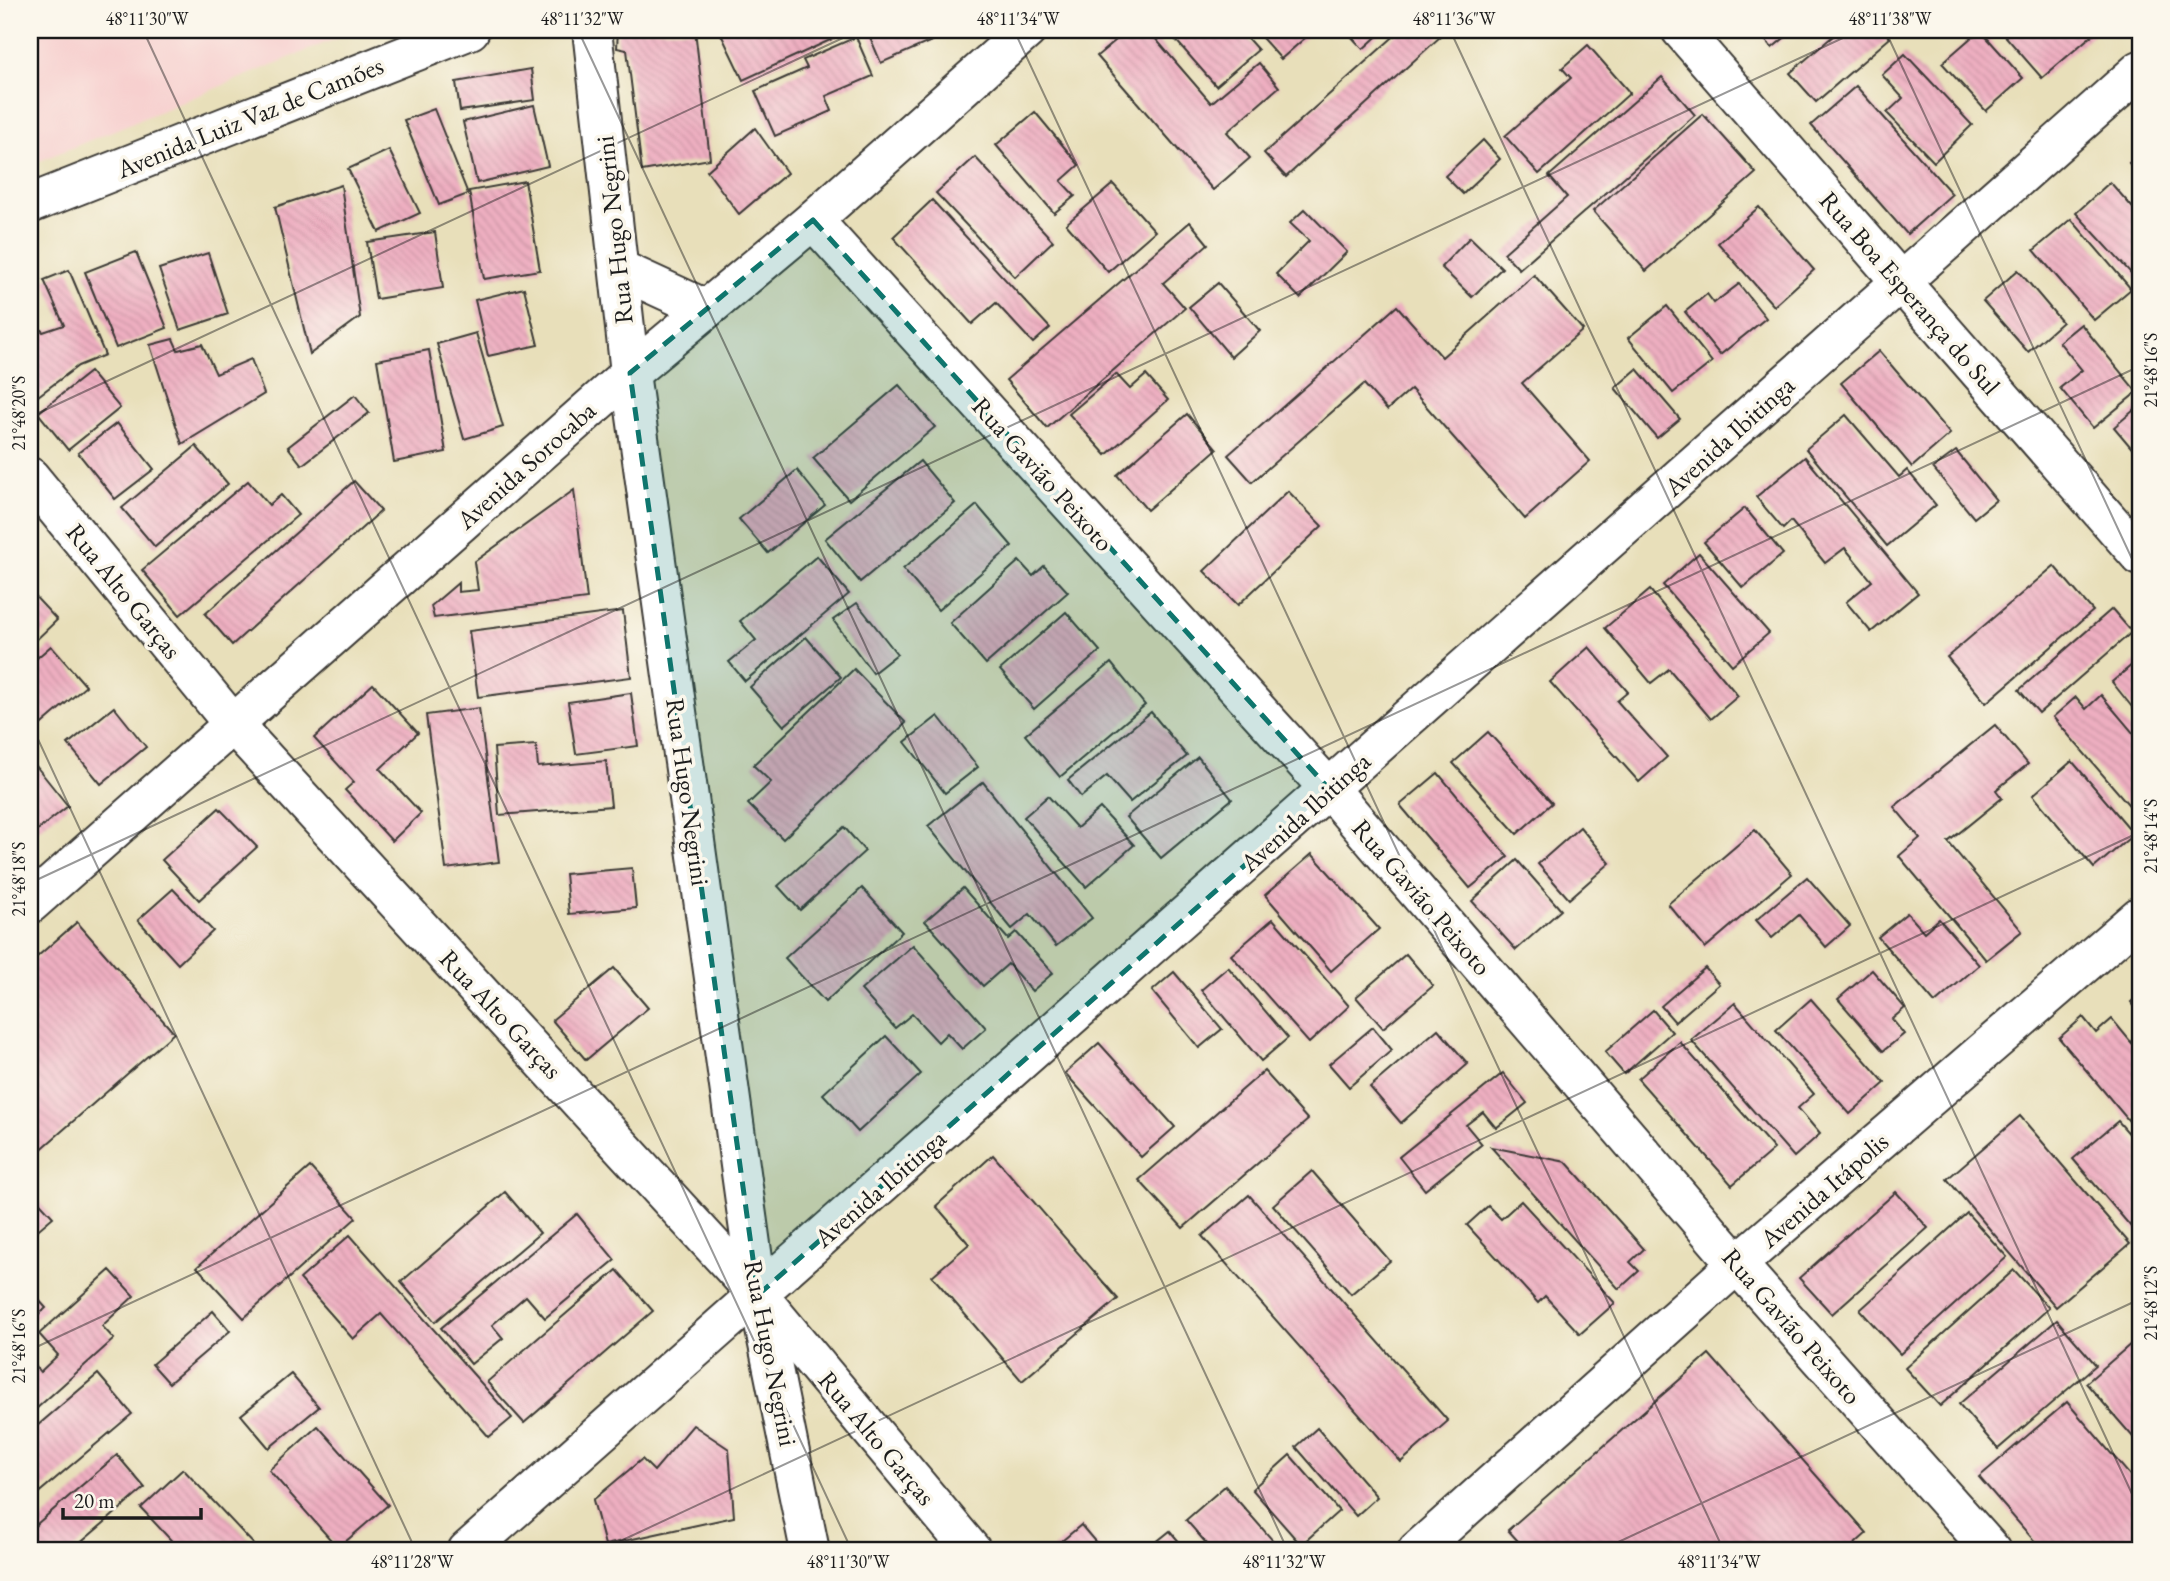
<svg xmlns="http://www.w3.org/2000/svg" width="2170" height="1581" font-family="'EB Garamond',serif">
<style>
.built{fill:#f7d0cf}
.building{fill:url(#building-back-hatch)}
.lines{fill:none;stroke-linecap:round;stroke-linejoin:round}
.street-casing{stroke:#3b3934;stroke-width:42}
.secondary-casing{stroke:#3b3934;stroke-width:42}
.street{stroke:#fff;stroke-width:38}
.secondary{stroke:#fff;stroke-width:38}
.marked{fill:#0f766e;fill-opacity:0.2;stroke:#0f766e;stroke-width:5;stroke-dasharray:14 9;stroke-linejoin:round}
.ticks{fill:none;stroke:#1c1c1c;stroke-width:2;stroke-opacity:0.45}
.labels{text-anchor:middle;stroke-width:7;stroke-linejoin:round;paint-order:stroke}
.street-label{font-size:26px;fill:#1c1c1c;stroke:#fbf7ec}
.neatline{fill:none;stroke:#1c1c1c;stroke-width:2.5}
.ticks-label{font-size:18px;text-anchor:middle;fill:#1c1c1c}
</style>
<defs>
<pattern id="building-back-hatch" width="6" height="6" patternUnits="userSpaceOnUse" patternTransform="scale(1.75)"><rect width="6" height="6" fill="#eeafc1"/><path d="M-1 5l2 2M0 0l6 6M5-1l2 2" fill="none" stroke="#cc96a5"/></pattern>
</defs>
<rect width="100%" height="100%" fill="#fbf7ec"/>
<filter id="ink" filterUnits="userSpaceOnUse"><feTurbulence type="fractalNoise" baseFrequency=".0143" numOctaves="2"/><feDisplacementMap in="SourceGraphic" scale="14" xChannelSelector="R" yChannelSelector="G"/><feConvolveMatrix kernelMatrix="1 2 1 2 8 2 1 2 1" color-interpolation-filters="sRGB"/></filter>
<filter id="wash" filterUnits="userSpaceOnUse"><feTurbulence type="fractalNoise" baseFrequency=".00686" numOctaves="4" result="noise"/><feDisplacementMap in="SourceGraphic" scale="28" xChannelSelector="R" yChannelSelector="G"/><feGaussianBlur stdDeviation="1.57" result="paint"/><feColorMatrix in="noise" values="0 0 0 0 0 0 0 0 0 0 0 0 0 0 0 0 0 1.4 0 .05"/><feComposite in="paint" operator="in"/></filter>
<g filter="url(#wash)">
<rect width="100%" height="100%" fill="#e8dfba"/>
<polygon class="built" points="30,30 357,30 30,165"/>
<g id="blocks">
<g class="building">
<polygon points="618,30 695,30 710,159 642,171 627,50 617,48"/>
<polygon points="719,30 852,30 743,80"/>
<polygon points="867,30 938,30 941,37 881,63"/>
<polygon points="1128,30 1148,30 1211,103 1259,63 1279,87 1227,132 1250,158 1213,190 1097,56"/>
<polygon points="1167,30 1240,30 1258,50 1216,86"/>
<polygon points="1255,30 1314,30 1281,59"/>
<polygon points="1345,30 1384,30 1363,49"/>
<polygon points="1401,30 1434,30 1440,37 1286,177 1264,153"/>
<polygon points="1757,30 1794,30 1772,48"/>
<polygon points="1840,30 1883,30 1890,38 1816,102 1790,73"/>
<polygon points="1980,30 2023,78 1986,111 1942,63"/>
<polygon points="2000,30 2098,30 2042,78"/>
<polygon points="856,37 873,76 826,96 832,111 775,136 755,91 807,68 803,60"/>
<polygon points="1588,45 1630,93 1539,174 1505,136 1571,78 1562,68"/>
<polygon points="1905,54 1972,125 1934,162 1887,113 1903,98 1882,75"/>
<polygon points="531,69 535,100 460,111 456,82"/>
<polygon points="1662,77 1695,115 1519,269 1504,253 1567,197 1549,176"/>
<polygon points="1856,86 1952,194 1907,234 1811,125"/>
<polygon points="534,105 548,166 477,183 463,122"/>
<polygon points="434,109 468,194 439,205 404,120"/>
<polygon points="1035,112 1079,165 1061,181 1075,196 1054,213 996,145"/>
<polygon points="1703,114 1756,173 1646,271 1593,211"/>
<polygon points="755,128 787,173 739,214 707,171"/>
<polygon points="1483,140 1500,159 1463,194 1445,176"/>
<polygon points="389,150 420,213 379,232 348,169"/>
<polygon points="2140,154 2140,177 2129,163"/>
<polygon points="975,157 1053,241 1015,277 936,193"/>
<polygon points="525,181 540,270 484,279 469,191"/>
<polygon points="2110,182 2140,216 2140,283 2076,213"/>
<polygon points="1113,184 1155,231 1108,272 1066,224"/>
<polygon points="341,185 360,317 310,354 275,207"/>
<polygon points="932,200 1050,328 1033,343 996,303 972,324 893,237"/>
<polygon points="1759,207 1814,270 1774,306 1718,243"/>
<polygon points="1305,209 1347,252 1300,298 1276,274 1309,241 1290,223"/>
<polygon points="2071,219 2131,289 2094,320 2034,250"/>
<polygon points="1190,222 1208,244 1163,283 1185,308 1047,428 1006,380"/>
<polygon points="435,232 443,288 376,299 367,242"/>
<polygon points="1470,237 1502,268 1472,297 1441,267"/>
<polygon points="136,252 167,328 116,348 85,272"/>
<polygon points="208,253 228,314 180,330 159,269"/>
<polygon points="69,270 105,355 78,366 30,402 30,317 43,332 64,325 44,280"/>
<polygon points="2018,270 2062,322 2028,352 1983,301"/>
<polygon points="1534,275 1583,330 1522,383 1590,461 1525,519 1411,389 1387,410 1364,384 1252,482 1228,455 1397,306 1442,357"/>
<polygon points="1218,283 1260,331 1231,357 1189,307"/>
<polygon points="1739,284 1766,318 1720,355 1685,312 1707,294 1714,303"/>
<polygon points="524,288 538,345 488,356 475,300"/>
<polygon points="1667,306 1712,362 1673,393 1628,338"/>
<polygon points="2081,324 2137,392 2093,428 2060,388 2082,370 2059,342"/>
<polygon points="476,333 503,427 464,439 437,344"/>
<polygon points="173,339 178,350 202,344 216,374 251,359 264,394 182,444 150,345"/>
<polygon points="429,350 446,452 394,462 377,360"/>
<polygon points="1879,351 1950,434 1912,467 1841,383"/>
<polygon points="1637,369 1680,419 1657,438 1615,388"/>
<polygon points="90,372 120,408 68,450 38,413"/>
<polygon points="1116,374 1130,389 1146,375 1168,400 1106,455 1069,414"/>
<polygon points="899,385 935,427 849,500 813,458"/>
<polygon points="355,395 369,413 302,465 288,447"/>
<polygon points="2140,405 2140,458 2114,427"/>
<polygon points="1187,414 1217,449 1147,510 1117,475"/>
<polygon points="1846,415 1899,477 1907,470 1936,505 1887,546 1806,449"/>
<polygon points="117,423 154,469 115,499 78,453"/>
<polygon points="196,446 228,484 155,547 122,508"/>
<polygon points="1956,451 1996,500 1974,518 1933,468"/>
<polygon points="1805,457 1918,593 1871,632 1846,602 1872,581 1845,548 1825,563 1791,521 1783,529 1756,497"/>
<polygon points="920,461 955,503 860,582 825,539"/>
<polygon points="797,470 825,505 768,553 739,519"/>
<polygon points="248,481 269,505 281,495 298,515 180,615 142,570"/>
<polygon points="354,481 381,511 232,645 205,614"/>
<polygon points="574,490 587,599 434,618 431,606 458,583 458,592 478,590 474,562"/>
<polygon points="1288,491 1322,526 1238,605 1204,571"/>
<polygon points="977,505 1012,546 938,610 903,569"/>
<polygon points="1745,508 1783,554 1743,588 1704,542"/>
<polygon points="1699,553 1769,633 1732,665 1663,585"/>
<polygon points="817,556 849,594 745,681 729,662 756,640 740,621"/>
<polygon points="1019,561 1033,576 1044,566 1068,592 986,664 950,623"/>
<polygon points="2054,566 2093,611 1986,703 1947,657"/>
<polygon points="1650,590 1738,696 1711,719 1669,669 1651,683 1605,628"/>
<polygon points="30,591 57,620 30,646"/>
<polygon points="857,603 897,654 873,673 833,620"/>
<polygon points="2112,609 2132,632 2039,713 2019,690"/>
<polygon points="623,611 631,677 478,697 469,631"/>
<polygon points="1066,612 1100,651 1034,709 1000,670"/>
<polygon points="806,637 841,677 784,726 750,687"/>
<polygon points="51,646 86,686 30,734 30,664"/>
<polygon points="1589,647 1628,692 1617,701 1667,757 1639,782 1550,682"/>
<polygon points="2140,658 2140,717 2112,682"/>
<polygon points="1111,663 1145,705 1060,777 1025,735"/>
<polygon points="854,669 906,723 783,839 748,804 771,782 753,765"/>
<polygon points="373,684 418,733 380,769 421,813 392,841 345,790 354,782 314,738"/>
<polygon points="631,693 638,746 576,754 568,702"/>
<polygon points="2101,695 2140,741 2140,818 2053,717 2076,697 2086,709"/>
<polygon points="114,707 146,747 101,784 68,744"/>
<polygon points="479,708 499,862 446,869 426,715"/>
<polygon points="1151,712 1187,756 1130,802 1107,776 1081,797 1068,780"/>
<polygon points="938,716 978,767 945,793 905,742"/>
<polygon points="1995,725 2028,764 1996,790 2002,798 1948,842 2022,931 1986,960 1899,856 1920,838 1894,807"/>
<polygon points="1488,732 1552,803 1517,834 1453,763"/>
<polygon points="536,745 538,767 606,761 611,806 499,815 494,748"/>
<polygon points="1198,757 1232,799 1161,858 1126,817"/>
<polygon points="32,761 68,806 30,836 30,763"/>
<polygon points="2072,761 2134,834 2094,868 2033,795"/>
<polygon points="1438,773 1508,857 1470,888 1400,805"/>
<polygon points="983,782 1092,918 1056,946 1030,914 1012,929 928,826"/>
<polygon points="1048,796 1077,828 1100,808 1134,845 1086,887 1024,817"/>
<polygon points="219,808 257,847 199,900 162,860"/>
<polygon points="844,827 865,851 800,910 778,886"/>
<polygon points="1580,827 1610,863 1569,899 1538,864"/>
<polygon points="1755,830 1792,874 1705,948 1668,904"/>
<polygon points="1312,854 1379,929 1331,971 1265,895"/>
<polygon points="1517,860 1561,910 1516,950 1472,901"/>
<polygon points="632,868 636,908 569,914 565,874"/>
<polygon points="1807,877 1850,926 1826,947 1799,915 1772,938 1756,920"/>
<polygon points="862,888 902,932 825,1002 785,958"/>
<polygon points="963,888 1008,939 1016,932 1053,973 1032,991 1008,964 983,986 925,921"/>
<polygon points="173,889 213,931 178,964 138,920"/>
<polygon points="1907,913 1924,932 1939,919 1979,965 1935,1003 1878,937"/>
<polygon points="1273,919 1349,1006 1309,1043 1231,955"/>
<polygon points="77,922 174,1033 30,1159 30,963"/>
<polygon points="913,945 986,1028 962,1049 947,1033 938,1042 912,1014 895,1028 861,990"/>
<polygon points="1406,954 1433,986 1383,1028 1356,997"/>
<polygon points="1228,967 1288,1038 1261,1061 1201,990"/>
<polygon points="614,968 648,1008 586,1060 552,1020"/>
<polygon points="1705,968 1719,984 1675,1022 1661,1006"/>
<polygon points="1872,970 1905,1008 1892,1019 1904,1034 1883,1051 1838,999"/>
<polygon points="1174,972 1222,1029 1199,1048 1152,991"/>
<polygon points="2140,994 2140,1013 2131,1002"/>
<polygon points="1811,999 1885,1083 1850,1114 1776,1030"/>
<polygon points="1735,1003 1814,1094 1798,1108 1820,1134 1794,1157 1691,1040"/>
<polygon points="1653,1010 1672,1032 1624,1074 1605,1052"/>
<polygon points="2083,1017 2096,1033 2112,1019 2140,1053 2140,1112 2129,1121 2059,1038"/>
<polygon points="1373,1027 1392,1050 1349,1087 1329,1064"/>
<polygon points="1438,1029 1468,1064 1401,1123 1370,1087"/>
<polygon points="886,1036 921,1074 858,1132 823,1094"/>
<polygon points="1680,1042 1774,1149 1732,1185 1638,1079"/>
<polygon points="1099,1043 1175,1127 1141,1157 1065,1073"/>
<polygon points="1264,1071 1308,1120 1183,1228 1139,1180"/>
<polygon points="1503,1073 1527,1103 1496,1128 1483,1112 1466,1125 1482,1144 1425,1190 1399,1157"/>
<polygon points="2020,1116 2130,1244 2056,1307 1947,1179"/>
<polygon points="2118,1121 2140,1146 2138,1235 2073,1159"/>
<polygon points="1491,1147 1566,1162 1644,1249 1630,1262 1639,1271 1619,1289"/>
<polygon points="993,1155 1118,1299 1022,1381 932,1276 969,1244 936,1206"/>
<polygon points="310,1167 356,1218 244,1318 197,1267"/>
<polygon points="1312,1171 1390,1261 1351,1294 1273,1205"/>
<polygon points="30,1192 53,1217 33,1234 30,1231"/>
<polygon points="505,1192 540,1233 435,1322 401,1282"/>
<polygon points="1896,1192 1928,1228 1832,1314 1799,1278"/>
<polygon points="1249,1195 1448,1421 1401,1462 1202,1236"/>
<polygon points="1521,1201 1615,1303 1580,1334 1545,1296 1538,1303 1467,1225 1488,1206 1501,1219"/>
<polygon points="1967,1213 2007,1257 1900,1354 1860,1310"/>
<polygon points="577,1214 615,1260 545,1318 526,1296 492,1325 503,1338 471,1364 441,1328"/>
<polygon points="350,1235 512,1418 489,1437 381,1314 353,1339 300,1279"/>
<polygon points="110,1270 134,1296 102,1326 114,1339 36,1409 30,1402 30,1360 40,1372 58,1355 39,1334"/>
<polygon points="617,1270 653,1311 524,1423 487,1382"/>
<polygon points="2014,1270 2049,1308 1940,1406 1905,1368"/>
<polygon points="30,1290 46,1308 30,1323"/>
<polygon points="213,1311 230,1331 169,1383 152,1364"/>
<polygon points="2057,1320 2096,1365 1998,1449 1959,1404"/>
<polygon points="2140,1336 2140,1445 2086,1383"/>
<polygon points="1709,1354 1867,1533 1847,1551 1527,1551 1508,1530"/>
<polygon points="98,1374 132,1414 30,1500 30,1432"/>
<polygon points="291,1374 319,1407 269,1448 241,1415"/>
<polygon points="2067,1402 2140,1487 2140,1551 2043,1551 1979,1477"/>
<polygon points="693,1425 729,1449 734,1517 605,1545 593,1500 642,1459 654,1471"/>
<polygon points="318,1426 388,1505 338,1548 269,1470"/>
<polygon points="1317,1428 1377,1497 1356,1516 1296,1447"/>
<polygon points="117,1455 145,1488 71,1551 30,1551 30,1530"/>
<polygon points="1290,1455 1339,1511 1301,1545 1252,1489"/>
<polygon points="183,1469 260,1551 181,1551 141,1508"/>
<polygon points="1225,1486 1282,1551 1213,1551 1186,1520"/>
<polygon points="1081,1525 1103,1551 1050,1551"/>
<polygon points="1170,1531 1187,1551 1145,1551"/>
</g>
</g>
</g>
<g filter="url(#ink)">
<use href="#blocks" fill-opacity="0" stroke="#3b3934" stroke-width="2"/>
<g class="lines">
<g class="street-casing">
<g id="street">
<polyline points="1681,30 2140,556"/>
<polyline points="30,204 470,30"/>
<polyline points="813,220 1330,790 1737,1264 1992,1551"/>
<polyline points="30,477 233,724 758,1295 972,1551"/>
<polyline points="30,904 630,373"/>
<polyline points="467,1551 2140,70"/>
<polyline points="1417,1551 1737,1264 2140,916"/>
</g>
</g>
<g class="secondary-casing">
<g id="secondary">
<polyline points="592,30 630,373 758,1295 810,1551"/>
<polyline points="619,269 706,309"/>
<polyline points="630,373 813,220 1027,30"/>
</g>
</g>
<use href="#street" class="street"/>
<use href="#secondary" class="secondary"/>
</g>
</g>
<path class="marked" d="M 813,220 L 1330,790 L 758,1295 L 630,373 Z"/>
<path class="ticks" d="M 143,30 L 852,1551M 578,30 L 1288,1551M 1014,30 L 1724,1551M 1450,30 L 2140,1511M 1885,30 L 2140,576M 30,417 L 860,30M 30,722 L 416,1551M 30,883 L 1860,30M 30,1350 L 2140,366M 599,1551 L 2140,832M 1599,1551 L 2140,1299"/>
<g class="labels">
<g class="street-label">
<text transform="translate(250 117) rotate(-22)" y="9">Avenida Luiz Vaz de Camões</text>
<text transform="translate(614 230) rotate(-96)" y="9">Rua Hugo Negrini</text>
<text transform="translate(1910 293) rotate(49)" y="9">Rua Boa Esperança do Sul</text>
<text transform="translate(1729 436) rotate(-42)" y="9">Avenida Ibitinga</text>
<text transform="translate(526 465) rotate(-42)" y="9">Avenida Sorocaba</text>
<text transform="translate(1043 474) rotate(48)" y="9">Rua Gavião Peixoto</text>
<text transform="translate(124 591) rotate(51)" y="9">Rua Alto Garças</text>
<text transform="translate(688 792) rotate(82)" y="9">Rua Hugo Negrini</text>
<text transform="translate(1305 812) rotate(-42)" y="9">Avenida Ibitinga</text>
<text transform="translate(1422 897) rotate(49)" y="9">Rua Gavião Peixoto</text>
<text transform="translate(501 1014) rotate(47)" y="9">Rua Alto Garças</text>
<text transform="translate(880 1188) rotate(-41)" y="9">Avenida Ibitinga</text>
<text transform="translate(1824 1190) rotate(-41)" y="9">Avenida Itápolis</text>
<text transform="translate(1792 1326) rotate(49)" y="9">Rua Gavião Peixoto</text>
<text transform="translate(771 1353) rotate(79)" y="9">Rua Hugo Negrini</text>
<text transform="translate(877 1438) rotate(50)" y="9">Rua Alto Garças</text>
</g>
</g>
<rect width="2170" height="1581" fill="none" stroke="#fbf7ec" stroke-width="77"/>
<path d="M63 1508v10h138v-10" fill="none" stroke="#1c1c1c" stroke-width="3.5"/>
<text x="74" y="1508" font-size="21" fill="#1c1c1c" stroke="#fbf7ec" stroke-width="5" paint-order="stroke">20 m</text>
<rect x="38" y="38" width="2094" height="1504" class="neatline"/>
<g class="ticks-label">
<text x="147" y="25">48°11'30"W</text>
<text x="582" y="25">48°11'32"W</text>
<text x="1018" y="25">48°11'34"W</text>
<text x="1454" y="25">48°11'36"W</text>
<text x="1890" y="25">48°11'38"W</text>
<text transform="translate(2151 370) rotate(-90)" y="6">21°48'16"S</text>
<text transform="translate(19 413) rotate(-90)" y="6">21°48'20"S</text>
<text transform="translate(2151 836) rotate(-90)" y="6">21°48'14"S</text>
<text transform="translate(19 879) rotate(-90)" y="6">21°48'18"S</text>
<text transform="translate(2151 1303) rotate(-90)" y="6">21°48'12"S</text>
<text transform="translate(19 1346) rotate(-90)" y="6">21°48'16"S</text>
<text x="412" y="1568">48°11'28"W</text>
<text x="848" y="1568">48°11'30"W</text>
<text x="1284" y="1568">48°11'32"W</text>
<text x="1719" y="1568">48°11'34"W</text>
</g>
</svg>
